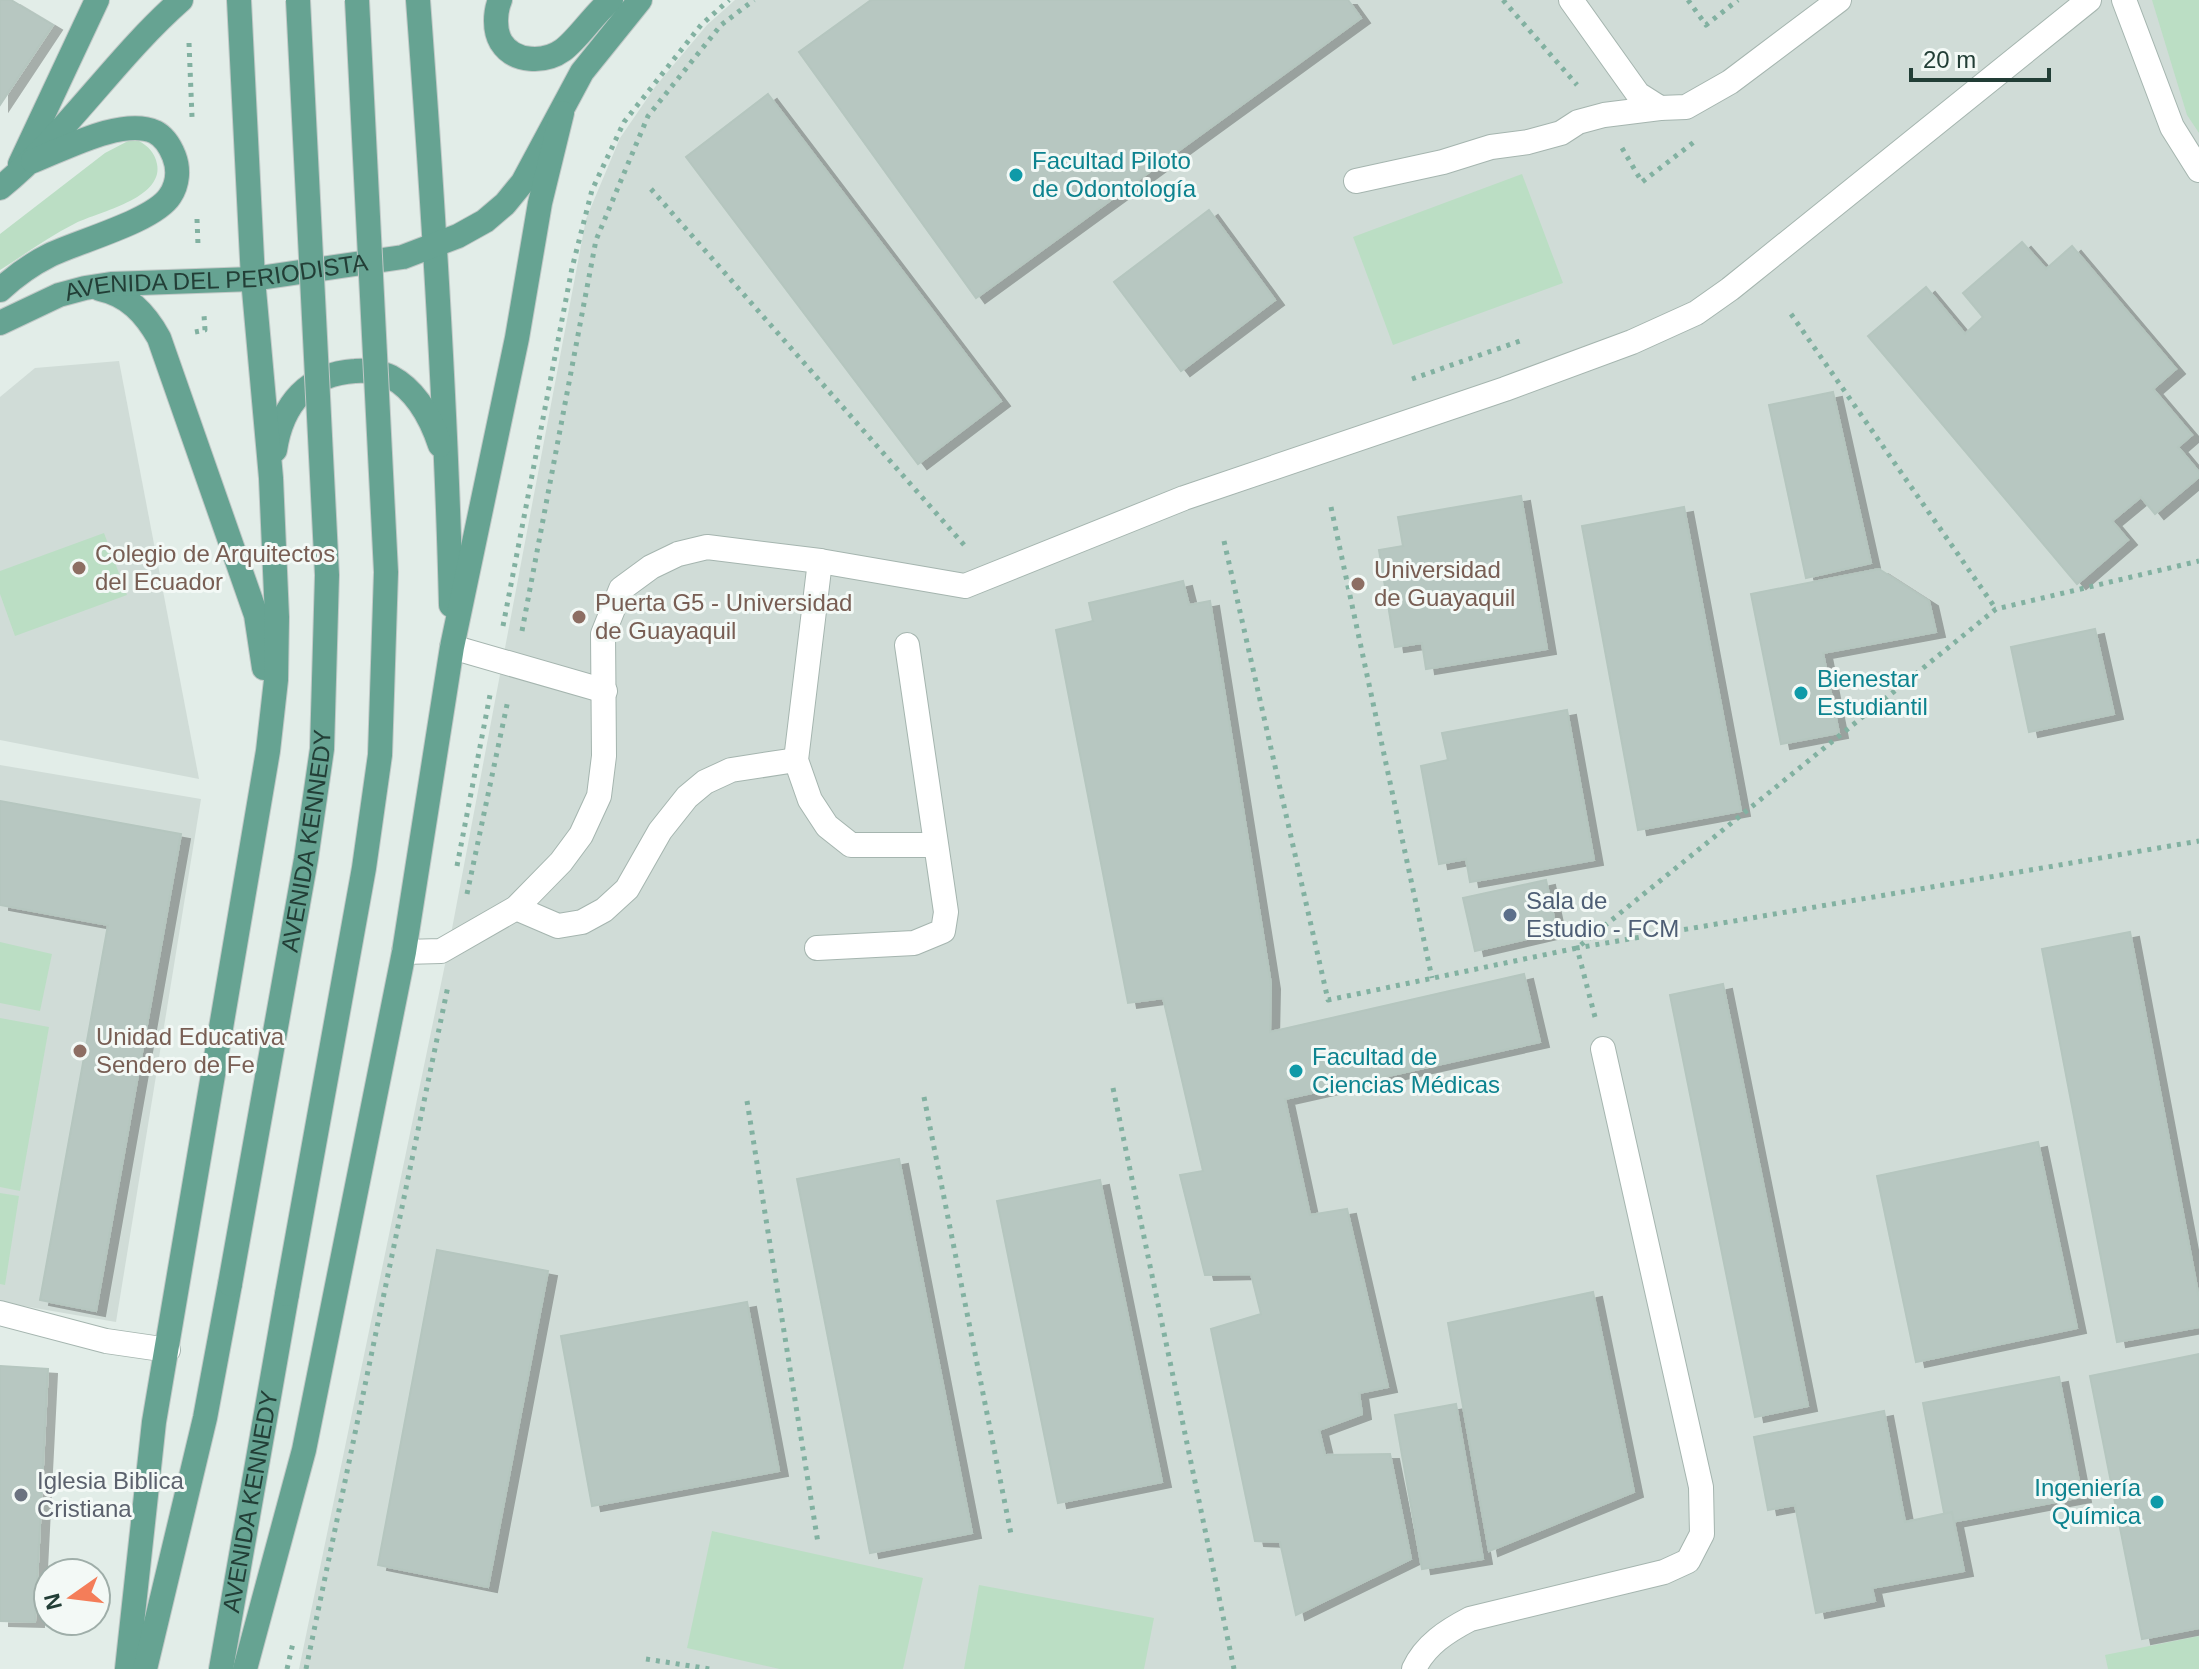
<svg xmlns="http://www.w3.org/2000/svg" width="2199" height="1669" font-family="Helvetica,sans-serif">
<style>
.built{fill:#d0dcd7}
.green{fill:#bbdec4}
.building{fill:#b7c7c1;stroke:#b5c6bf;stroke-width:2;filter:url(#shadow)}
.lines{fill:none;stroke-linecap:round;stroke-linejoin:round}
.minor-casing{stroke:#a5b5af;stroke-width:26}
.major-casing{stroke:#c1c9c7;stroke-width:26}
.path{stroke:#82b1a1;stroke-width:5;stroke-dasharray:4 6;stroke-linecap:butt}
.minor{stroke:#fff;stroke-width:24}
.major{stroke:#66a392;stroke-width:24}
.major-bridge-casing{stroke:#c1c9c7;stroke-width:26;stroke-linecap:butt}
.major-bridge{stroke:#66a392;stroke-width:24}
.culture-dot{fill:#0f9aa8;stroke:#f3f9f6;stroke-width:3}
.education-dot{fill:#8d6e63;stroke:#f3f9f6;stroke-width:3}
.service-dot{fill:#5c6f8a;stroke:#f3f9f6;stroke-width:3}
.worship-dot{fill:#6b7280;stroke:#f3f9f6;stroke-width:3}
.labels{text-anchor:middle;stroke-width:6;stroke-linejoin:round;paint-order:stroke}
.culture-label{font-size:24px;fill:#0d838f;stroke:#f3f9f6;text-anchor:start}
.street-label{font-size:24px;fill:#223e36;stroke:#f3f9f6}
.education-label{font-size:24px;fill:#785e54;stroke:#f3f9f6;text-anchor:start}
.service-label{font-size:24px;fill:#4e5e75;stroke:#f3f9f6;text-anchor:start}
.worship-label{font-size:24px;fill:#5b616d;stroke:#f3f9f6;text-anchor:start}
</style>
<defs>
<filter id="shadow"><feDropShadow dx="9" dy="5" stdDeviation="0" flood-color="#0004"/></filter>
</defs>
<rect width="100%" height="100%" fill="#e2ede8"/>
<g class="built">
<polygon points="735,0 2199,0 2199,1669 299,1669 448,950 586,219 620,138 655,87 707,25"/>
<polygon points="119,361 199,779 0,740 0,397 35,368"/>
<polygon points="0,765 201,799 116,1322 0,1302"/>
</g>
<g class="green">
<polygon points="2152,0 2199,0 2199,133 2187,115"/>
<path d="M 128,141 L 139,141 C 148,146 155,153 157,164 C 164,199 97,212 74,224 C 48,237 24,255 0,270 L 0,234 L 105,153 Z"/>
<polygon points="1522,174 1563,283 1393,345 1353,237"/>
<polygon points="104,533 127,595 15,636 0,594 0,571"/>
<polygon points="0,942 52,954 40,1011 0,1003"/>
<polygon points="0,1018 49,1027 20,1191 0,1187"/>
<polygon points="0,1193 19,1196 5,1285 0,1284"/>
<polygon points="712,1531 923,1578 903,1669 780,1669 687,1648"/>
<polygon points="979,1585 1154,1618 1144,1669 964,1669"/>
<polygon points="2199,1636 2199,1669 2108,1669 2105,1655"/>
</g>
<g class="building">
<polygon points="0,0 11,0 53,25 0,105"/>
<polygon points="871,0 1348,0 1361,18 976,298 799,52"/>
<polygon points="768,94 1001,401 918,464 686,157"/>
<polygon points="1209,210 1275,300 1181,371 1114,282"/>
<polygon points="2022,242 2046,269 2072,246 2176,369 2153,389 2192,435 2178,447 2199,472 2199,477 2155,514 2141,497 2112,521 2128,540 2077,584 1868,336 1926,287 1965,334 1983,317 1963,293"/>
<polygon points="1833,392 1871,563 1806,578 1769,405"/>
<polygon points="1521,496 1547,649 1426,669 1422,643 1395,647 1379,550 1403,546 1398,517"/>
<polygon points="1684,507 1741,811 1638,830 1582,526"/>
<polygon points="1879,569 1929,601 1936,632 1823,653 1839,733 1781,744 1751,594"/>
<polygon points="1183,581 1189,605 1210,601 1271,984 1270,1032 1524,974 1540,1042 1285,1099 1310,1215 1347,1209 1388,1387 1359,1393 1362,1414 1319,1430 1325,1455 1390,1454 1411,1559 1296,1615 1280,1542 1255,1541 1211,1329 1261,1314 1251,1274 1205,1275 1180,1175 1203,1171 1163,998 1128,1003 1056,630 1093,621 1089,603"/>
<polygon points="2095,629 2114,714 2029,732 2011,647"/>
<polygon points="1567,710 1594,860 1470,882 1466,859 1439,864 1421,766 1448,760 1442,733"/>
<polygon points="0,801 181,834 96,1311 40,1300 108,925 0,905"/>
<polygon points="1546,880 1557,932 1475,951 1463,898"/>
<polygon points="2130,932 2199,1298 2199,1327 2117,1342 2042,949"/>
<polygon points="1723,984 1808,1406 1755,1417 1670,995"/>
<polygon points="2038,1142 2077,1328 1916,1362 1877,1176"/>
<polygon points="899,1159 972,1533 870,1553 797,1179"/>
<polygon points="1100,1180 1162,1482 1058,1503 997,1201"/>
<polygon points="437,1250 548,1271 488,1587 378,1565"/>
<polygon points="1593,1292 1634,1492 1489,1551 1448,1323"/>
<polygon points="747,1302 779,1471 592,1506 561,1336"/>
<polygon points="2199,1354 2199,1628 2142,1639 2090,1376"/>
<polygon points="0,1366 48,1369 35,1622 0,1621"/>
<polygon points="2059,1377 2082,1497 1946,1523 1923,1403"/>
<polygon points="1456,1404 1483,1559 1422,1569 1395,1415"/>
<polygon points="1884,1411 1905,1522 1952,1512 1964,1571 1872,1588 1875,1601 1816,1613 1795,1505 1768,1510 1754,1437"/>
</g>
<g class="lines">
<g class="minor-casing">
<g id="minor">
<polyline points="1571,0 1638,94 1660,108 1686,107 1730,82 1839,0"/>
<polyline points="2124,0 2172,127 2199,170"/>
<polyline points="1356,181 1443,162 1491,147 1528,142 1561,133 1578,122 1604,115 1660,108"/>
<polyline points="820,561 796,760 810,800 827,826 851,845 935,845"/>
<polyline points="452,647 605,691"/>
<polyline points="516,908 558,926 582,922 604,910 627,889 660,831 687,797 705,782 731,770 796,760"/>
<polyline points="817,948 914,943 943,931 946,912 907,645"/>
<polyline points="404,952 441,951 516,908 561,862 581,835 599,796 604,756 603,634 621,589 651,567 678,554 707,547 820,561 965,586 1184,498 1505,389 1632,342 1696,313 1730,289 2089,0"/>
<polyline points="0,1313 106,1341 168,1350"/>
<path d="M 1414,1669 C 1425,1645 1447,1631 1470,1619 L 1664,1572 L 1688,1561 L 1702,1534 L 1701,1487 L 1603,1049"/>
</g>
</g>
<g class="major-casing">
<g id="major">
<path d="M 418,0 C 433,201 446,403 451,605"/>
<path d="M 500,0 C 495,12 494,30 501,42 C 514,63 545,63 563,50 C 578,39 594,14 611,0"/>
<polyline points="20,164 97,0"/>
<path d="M 0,188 C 68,133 115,58 181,0"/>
<path d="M 100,289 C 128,295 145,313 159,338 L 256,615 L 264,668"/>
<path d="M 0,290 C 15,276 32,264 50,255 C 79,241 154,221 170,196 C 178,184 179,169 174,156 C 170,146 165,137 155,132 C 123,117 64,149 33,161"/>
<path id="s1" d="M 0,323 L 59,295 L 85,288 L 111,284 L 253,279 L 403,257 L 458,236 L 485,221 L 505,204 L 523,182 L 582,72 L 640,0"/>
<path d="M 275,450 C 282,404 308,374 355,371 C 366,370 381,372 391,377 C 417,391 431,418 440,445"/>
<polyline points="127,1669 154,1422 268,751 276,680 277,617 271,478 253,279 239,0"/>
<polyline points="145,1669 205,1418 230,1284"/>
<path id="s2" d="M 221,1669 L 287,1294"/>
<polyline points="245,1669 304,1450 404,952 452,647 517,338 540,203 562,113"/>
</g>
</g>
<g class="path">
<polyline points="1503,0 1577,85"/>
<polyline points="1688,0 1706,25 1738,0"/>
<polyline points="189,43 192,117"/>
<polyline points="1622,148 1642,182 1694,142"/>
<polyline points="651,189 965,546 968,544"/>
<polyline points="197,219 198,245"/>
<polyline points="1791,314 1996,609"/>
<polyline points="195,332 205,330 204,315"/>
<polyline points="1412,379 1520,341"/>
<polyline points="1331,507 1432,978"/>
<polyline points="1224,541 1328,1000 1577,948 1996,609 2199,561"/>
<polyline points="503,626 572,268 592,190 624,122 701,25 729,0"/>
<polyline points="522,631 596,240 648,116 721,25 754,0"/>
<polyline points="457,866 490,695"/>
<polyline points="467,894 508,700"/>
<polyline points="1595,1017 1577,948 2199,841"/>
<polyline points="1113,1088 1234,1669"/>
<polyline points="924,1097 1011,1534"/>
<polyline points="747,1101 818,1543"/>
<polyline points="646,1659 710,1669"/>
<polyline points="287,1669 293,1643"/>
<polyline points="306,1669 448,986"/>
</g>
<use href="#minor" class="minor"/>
<use href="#major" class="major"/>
<g class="major-bridge-casing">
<g id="major-bridge">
<path id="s3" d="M 230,1284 L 306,859 L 322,749 L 327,575 L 298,0"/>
<polyline points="287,1294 364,868 380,755 386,572 357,0"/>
</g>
</g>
<use href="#major-bridge" class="major-bridge"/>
</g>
<g class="culture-dot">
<circle cx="1016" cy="175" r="8"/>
<circle cx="1801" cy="693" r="8"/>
<circle cx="1296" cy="1071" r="8"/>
<circle cx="2157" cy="1502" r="8"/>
</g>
<g class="education-dot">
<circle cx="79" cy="568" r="8"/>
<circle cx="1358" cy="584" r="8"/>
<circle cx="579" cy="617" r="8"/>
<circle cx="80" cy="1051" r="8"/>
</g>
<circle class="service-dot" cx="1510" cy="915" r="8"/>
<circle class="worship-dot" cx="21" cy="1495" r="8"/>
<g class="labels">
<g class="culture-label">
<text x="1032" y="169">Facultad Piloto<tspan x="1032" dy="28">de Odontología</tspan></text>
<text x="1817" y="687">Bienestar<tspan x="1817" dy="28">Estudiantil</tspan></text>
<text x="1312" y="1065">Facultad de<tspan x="1312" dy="28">Ciencias Médicas</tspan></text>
<text x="2141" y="1496" text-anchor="end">Ingeniería<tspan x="2141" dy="28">Química</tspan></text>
</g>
<g class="street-label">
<text dy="8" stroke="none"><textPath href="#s1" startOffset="224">AVENIDA DEL PERIODISTA</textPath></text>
<text dy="8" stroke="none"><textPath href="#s3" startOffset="450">AVENIDA KENNEDY</textPath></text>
<text dy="8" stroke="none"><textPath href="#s2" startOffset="170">AVENIDA KENNEDY</textPath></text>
</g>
<g class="education-label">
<text x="95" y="562">Colegio de Arquitectos<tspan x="95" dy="28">del Ecuador</tspan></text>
<text x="1374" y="578">Universidad<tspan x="1374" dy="28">de Guayaquil</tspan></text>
<text x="595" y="611">Puerta G5 - Universidad<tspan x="595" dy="28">de Guayaquil</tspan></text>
<text x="96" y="1045">Unidad Educativa<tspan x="96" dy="28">Sendero de Fe</tspan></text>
</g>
<g class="service-label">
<text x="1526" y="909">Sala de<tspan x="1526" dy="28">Estudio - FCM</tspan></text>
</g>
<g class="worship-label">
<text x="37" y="1489">Iglesia Biblica<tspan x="37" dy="28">Cristiana</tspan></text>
</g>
</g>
<g transform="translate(72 1597) rotate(256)"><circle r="38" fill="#f3f9f6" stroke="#9faea9" stroke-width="2"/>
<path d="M0-6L14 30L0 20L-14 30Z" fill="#f47d59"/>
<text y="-12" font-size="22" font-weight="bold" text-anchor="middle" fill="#223e36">N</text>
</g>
<path d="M1911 68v12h138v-12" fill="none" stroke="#223e36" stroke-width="4"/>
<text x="1923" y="68" font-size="24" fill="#223e36" stroke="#f3f9f6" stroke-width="6" paint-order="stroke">20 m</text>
</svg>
